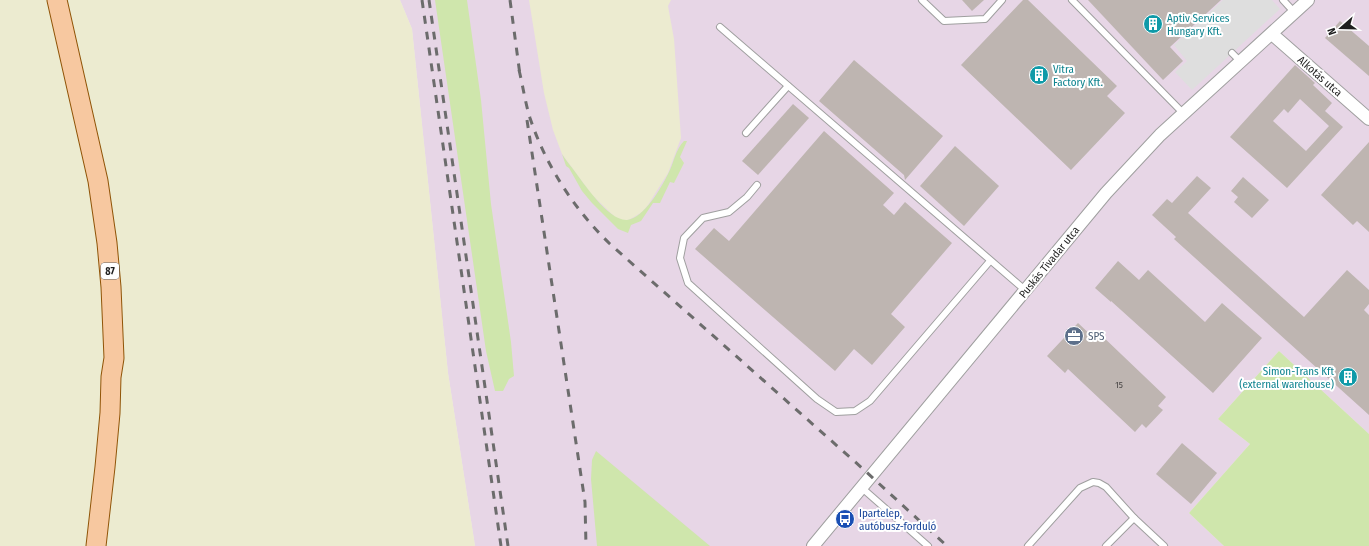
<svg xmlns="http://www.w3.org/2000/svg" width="1369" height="546" font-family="'Fira Sans Condensed',sans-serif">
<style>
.industrial{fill:#e7d6e6}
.farmland{fill:#ecebd0}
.grass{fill:#cfe6ac}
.parking{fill:#dedede}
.building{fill:#beb5b1;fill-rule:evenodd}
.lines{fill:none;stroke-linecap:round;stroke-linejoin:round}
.service-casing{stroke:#9f9f9f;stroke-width:8}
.minor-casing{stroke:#9f9f9f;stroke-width:14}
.primary-casing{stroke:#905407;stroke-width:21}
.service{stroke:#fff;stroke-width:6}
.minor{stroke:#fff;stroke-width:12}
.primary{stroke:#f7c8a0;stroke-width:19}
.rail{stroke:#6c6c6c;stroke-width:3;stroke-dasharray:8 8;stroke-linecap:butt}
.labels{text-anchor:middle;stroke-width:4;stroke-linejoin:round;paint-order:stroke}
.number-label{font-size:9px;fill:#464443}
.shield{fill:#fff;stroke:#626262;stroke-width:1}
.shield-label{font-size:10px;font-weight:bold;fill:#1e1e1e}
.culture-label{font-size:11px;fill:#0d838f;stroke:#fff;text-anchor:start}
.street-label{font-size:11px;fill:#1e1e1e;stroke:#fff}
.service-label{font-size:11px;fill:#4e5e75;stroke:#fff;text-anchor:start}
.transit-label{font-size:11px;fill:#164399;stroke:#fff;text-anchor:start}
</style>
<rect width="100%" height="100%" fill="#eeeae4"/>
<polygon class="industrial" points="400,0 1369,0 1369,434 1279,351 1218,419 1250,444 1189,513 1224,546 475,546 448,373 412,29"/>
<g class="farmland">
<polygon points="0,0 400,0 412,29 448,373 475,546 0,546"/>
<polygon points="529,0 671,0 668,6 674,39 681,138 668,173 648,205 642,212 634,217 628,220 622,220 615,217 592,195 562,154 553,130 544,93"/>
</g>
<g class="grass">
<polygon points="435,0 467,0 481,100 491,204 511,342 514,376 509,379 503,391 495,391 486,351"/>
<path d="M 684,141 L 687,141 L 680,157 L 684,163 L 674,183 L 670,182 L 660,203 L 653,203 L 641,221 L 631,225 L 628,233 L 618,229 L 592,203 L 582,191 L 569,168 L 566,166 L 562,154 C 565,159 569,164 573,169 C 583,182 608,221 627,220 C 644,218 661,188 668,174 C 674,163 675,150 684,141 Z"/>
<polygon points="1279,351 1369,434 1369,546 1224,546 1189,513 1250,444 1218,419"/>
<polygon points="596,451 710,546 597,546 591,479 592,460"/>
</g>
<polygon class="parking" points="1223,0 1272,0 1280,9 1192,90 1175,72 1187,61 1174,45"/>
<g class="building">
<polygon points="962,0 984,0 972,11"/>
<polygon points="1023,0 1028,0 1117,86 1107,96 1125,113 1071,170 961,65"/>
<polygon points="1088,0 1221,0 1170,47 1183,61 1163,80"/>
<polygon points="1340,21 1369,46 1369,76 1325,38"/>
<polygon points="854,60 943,136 905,180 904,175 819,101"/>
<path d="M 1295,65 L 1315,83 L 1313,85 L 1332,103 L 1325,111 L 1343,127 L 1287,188 L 1230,137 ZM 1300,99 L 1329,126 L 1306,151 L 1273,121 L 1284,109 L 1288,113 Z"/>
<polygon points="793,104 809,118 758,175 742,161"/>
<polygon points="824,131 894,193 883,205 894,215 905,202 952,243 891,314 905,327 872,365 854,349 835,371 695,249 714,228 729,241"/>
<polygon points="1369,142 1369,232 1357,221 1353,225 1321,195"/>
<polygon points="955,146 999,186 964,226 920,186"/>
<polygon points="1197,176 1211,188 1188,213 1304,317 1347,270 1369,290 1369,304 1364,310 1369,315 1369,415 1174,239 1176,237 1152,215 1167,199 1172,203"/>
<polygon points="1243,177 1269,200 1252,218 1234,202 1238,197 1231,191"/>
<polygon points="1118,261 1139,280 1148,270 1205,322 1222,303 1262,338 1213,393 1111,301 1111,302 1095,288"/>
<polygon points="1078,323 1094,338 1099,333 1166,397 1158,406 1163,410 1146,428 1142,424 1135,432 1068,369 1065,373 1047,356"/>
<polygon points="1182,443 1217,473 1191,504 1156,474"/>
</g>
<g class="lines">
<g class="service-casing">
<g id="service">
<polyline points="922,0 944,21 985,19 1002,0"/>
<polyline points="1072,0 1184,114"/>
<polyline points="1283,0 1294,12"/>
<polyline points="720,27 1025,290"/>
<polyline points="1232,53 1241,62"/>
<polyline points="746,133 788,86"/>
<polyline points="757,185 747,197 729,212 703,218 684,238 680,258 688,283 817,399 836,412 855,411 870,401 990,261"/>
<polyline points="862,488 928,546"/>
<polyline points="1134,518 1164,546"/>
<polyline points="1028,546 1080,488 1093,482 1099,483 1106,487 1134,518 1106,546"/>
</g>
</g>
<g class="minor-casing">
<g id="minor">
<polyline points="1272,34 1369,119"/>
<polyline points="813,546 1106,193 1160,135 1308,0"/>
</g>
</g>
<g class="primary-casing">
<polyline id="primary" points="57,0 98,181 107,243 111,287 114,358 111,377 110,413 105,467 96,546"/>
</g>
<use href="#service" class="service"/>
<use href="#minor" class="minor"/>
<use href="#primary" class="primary"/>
<g class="rail">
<polyline points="422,0 501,546"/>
<polyline points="429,0 508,546"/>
<polyline points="510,0 520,75"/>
<path d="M 519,70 C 523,86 525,102 530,118 C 546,166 574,209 610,244 L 862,468 L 947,546"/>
<polyline points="527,120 585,502 586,546"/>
</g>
</g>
<defs>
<g id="building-disc" transform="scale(1)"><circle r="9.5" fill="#0f9aa8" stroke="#fff"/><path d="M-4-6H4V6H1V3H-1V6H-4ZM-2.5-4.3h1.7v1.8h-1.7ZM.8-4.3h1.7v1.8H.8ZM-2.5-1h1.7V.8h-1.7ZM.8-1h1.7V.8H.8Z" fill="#fff"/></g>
<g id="office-disc" transform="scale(1)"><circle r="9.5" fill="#5c6f8a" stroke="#fff"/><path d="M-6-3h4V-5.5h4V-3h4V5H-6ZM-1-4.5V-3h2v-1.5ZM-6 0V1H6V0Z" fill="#fff"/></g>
<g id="bus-disc" transform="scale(1)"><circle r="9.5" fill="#1a4fb4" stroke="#fff"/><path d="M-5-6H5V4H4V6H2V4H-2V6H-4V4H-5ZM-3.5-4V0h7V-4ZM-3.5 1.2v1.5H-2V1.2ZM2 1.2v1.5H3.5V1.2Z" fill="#fff"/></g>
</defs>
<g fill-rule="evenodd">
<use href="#building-disc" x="1153" y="24"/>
<use href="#building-disc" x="1039" y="75"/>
<use href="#office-disc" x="1074" y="336"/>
<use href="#building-disc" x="1348" y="377"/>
<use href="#bus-disc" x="845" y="519"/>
</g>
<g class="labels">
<g class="number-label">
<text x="1119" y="388">15</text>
</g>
<rect class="shield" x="101" y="263" width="18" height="16" rx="3"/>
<g class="shield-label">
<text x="110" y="275">87</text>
</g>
<g class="culture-label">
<text x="1167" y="22">Aptiv Services<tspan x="1167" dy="13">Hungary Kft.</tspan></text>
<text x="1053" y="73">Vitra<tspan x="1053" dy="13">Factory Kft.</tspan></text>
<text x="1334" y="375" text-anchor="end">Simon-Trans Kft<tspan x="1334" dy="13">(external warehouse)</tspan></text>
</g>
<g class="street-label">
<text transform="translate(1320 76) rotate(41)" y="4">Alkotás utca</text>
<text transform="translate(1049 262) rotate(-51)" y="4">Puskás Tivadar utca</text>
</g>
<g class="service-label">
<text x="1088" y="340">SPS</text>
</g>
<g class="transit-label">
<text x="859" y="517">Ipartelep,<tspan x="859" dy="13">autóbusz-forduló</tspan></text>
</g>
</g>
<g transform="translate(1341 28) rotate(250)" stroke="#ffffff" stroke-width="3" paint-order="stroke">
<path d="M0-3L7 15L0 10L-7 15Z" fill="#1e1e1e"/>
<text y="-6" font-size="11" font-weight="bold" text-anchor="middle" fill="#1e1e1e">N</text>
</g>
</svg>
